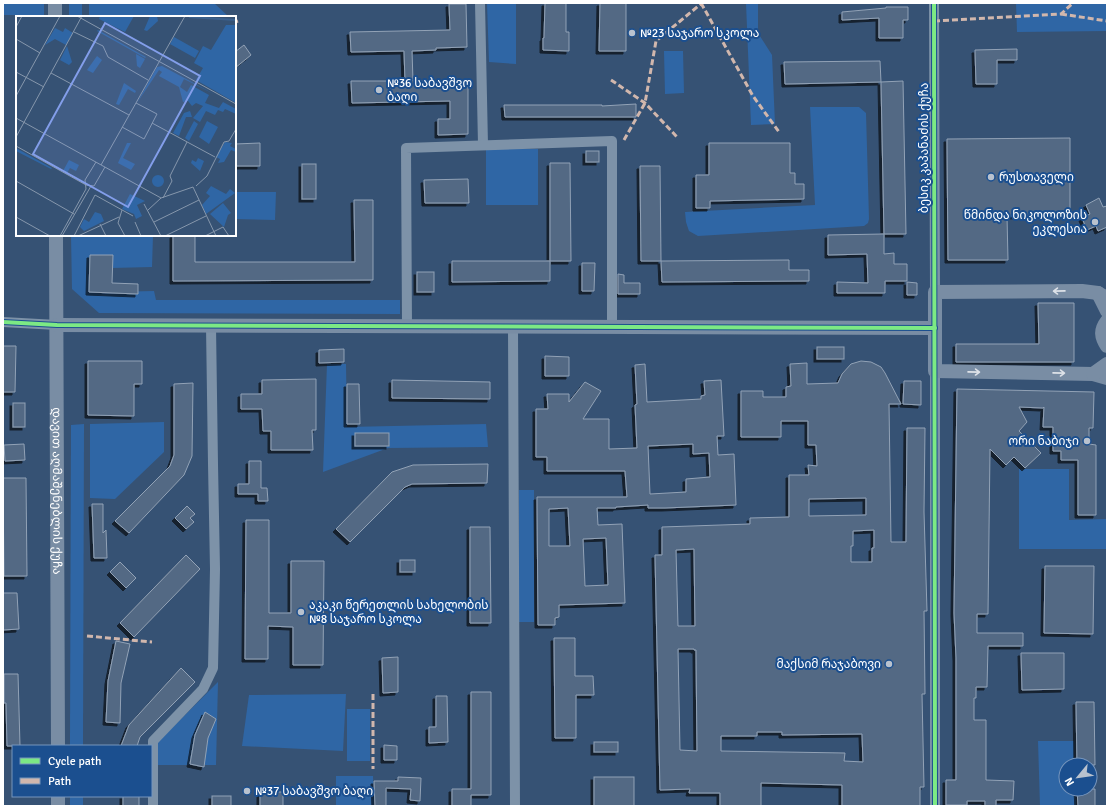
<svg xmlns="http://www.w3.org/2000/svg" width="1110" height="809" font-family="Signika,'Noto Sans Georgian',sans-serif">
<style>
.green{fill:#2f66a5}
.building{fill:#526984;stroke:#92a2b6;fill-rule:evenodd;filter:url(#shadow)}
.lines{fill:none;stroke-linecap:round;stroke-linejoin:round}
.street{stroke:#7d92a8;stroke-width:10}
.secondary{stroke:#798da4;stroke-width:14}
.quiet{stroke:#d1b7ad;stroke-width:3;stroke-dasharray:6 3;stroke-linecap:butt}
.cycleway-casing{stroke:#1b4f8f;stroke-width:6}
.cycleway{stroke:#7ce984;stroke-width:4}
.oneway{stroke:#dee2e8}
.poi-dot{fill:#b9c2ce;stroke:#1b4f8f;stroke-width:1.5}
.labels{text-anchor:middle;stroke-width:4;stroke-linejoin:round;paint-order:stroke}
.poi-label{font-size:12px;fill:#fff;stroke:#1b4f8f;text-anchor:start}
.street-label{font-size:12px;fill:#fff;stroke:#1b4f8f}
.inset-river{fill:none;stroke:#3b618d;stroke-width:2}
.inset-road{fill:none;stroke:#8697ac;stroke-width:1}
.view{fill:#839eea;fill-opacity:0.15;stroke:#839eea;stroke-width:2}
.inset-edge{fill:none;stroke:#fff;stroke-width:2}
</style>
<defs>
<filter id="shadow"><feDropShadow dx="-3" dy="3" stdDeviation="0" flood-color="#0009"/></filter>
</defs>
<rect width="100%" height="100%" fill="#365274"/>
<g class="green">
<rect x="3" y="3" width="41" height="12"/>
<rect x="69" y="3" width="13" height="14"/>
<polygon points="89,3 214,3 229,17 89,17"/>
<polygon points="487,3 516,3 516,64 489,62"/>
<polygon points="746,3 758,3 758,33 772,55 775,124 751,125"/>
<polygon points="1016,3 1107,3 1107,31 1017,32"/>
<polygon points="664,51 683,51 684,93 665,94"/>
<polygon points="810,107 859,107 866,113 869,219 868,223 864,226 698,236 689,231 686,222 685,212 815,205"/>
<rect x="486" y="149" width="52" height="56"/>
<polygon points="235,192 276,192 275,220 235,219"/>
<polygon points="71,235 153,235 152,267 111,268 111,292 154,291 156,300 400,300 400,314 99,313 72,289"/>
<polygon points="327,364 346,364 347,427 486,424 488,447 388,448 323,472"/>
<polygon points="164,422 164,452 115,499 90,498 90,424"/>
<polygon points="84,424 83,746 70,746 71,425"/>
<polygon points="1019,469 1069,469 1069,520 1107,519 1107,549 1019,549"/>
<rect x="519" y="490" width="15" height="132"/>
<polygon points="218,682 216,765 158,765 158,742"/>
<polygon points="346,694 343,751 242,746 249,695"/>
<rect x="347" y="709" width="23" height="52"/>
<polygon points="1038,741 1074,741 1074,765 1066,765 1066,789 1075,789 1076,806 1040,806"/>
<polygon points="336,776 373,776 374,806 336,806"/>
<rect x="70" y="796" width="13" height="10"/>
</g>
<g class="building">
<polygon points="545,3 566,3 566,32 569,32 569,51 543,50 543,38 544,38"/>
<polygon points="600,3 626,3 626,51 599,51"/>
<polygon points="449,4 466,4 467,47 436,48 436,50 412,51 413,81 468,82 468,134 438,135 438,119 450,119 450,101 352,103 351,81 405,81 404,51 351,52 350,32 450,30"/>
<polygon points="886,7 908,7 908,20 903,20 903,38 879,38 879,18 842,20 842,12 886,8"/>
<polygon points="244,45 251,55 235,68 235,52"/>
<polygon points="1017,49 1017,60 997,60 997,84 976,84 975,50"/>
<polygon points="880,61 881,82 785,84 784,62"/>
<polygon points="903,81 906,234 884,234 881,82"/>
<polygon points="636,104 636,117 505,117 504,105 602,105 602,106"/>
<polygon points="1070,138 1070,215 1007,216 1008,260 948,260 947,139"/>
<polygon points="260,143 260,166 235,166 235,144"/>
<polygon points="709,143 790,143 790,173 795,173 795,184 804,184 804,199 710,201 710,208 696,208 696,175 709,175"/>
<rect x="586" y="151" width="13" height="11"/>
<polygon points="550,163 570,163 571,261 550,261"/>
<rect x="302" y="164" width="14" height="35"/>
<polygon points="640,166 660,166 661,261 641,261"/>
<polygon points="468,179 469,203 425,203 424,180"/>
<polygon points="1099,198 1103,207 1107,206 1107,227 1098,231 1096,226 1087,230 1082,218 1090,214 1086,205"/>
<polygon points="354,200 373,200 373,280 173,281 173,235 195,235 195,262 355,262"/>
<polygon points="884,234 884,254 894,253 894,264 907,264 907,281 885,281 885,293 837,293 837,282 868,283 867,254 828,255 828,235"/>
<polygon points="90,255 113,255 112,283 138,284 138,294 89,292"/>
<polygon points="789,260 789,270 809,270 809,281 662,282 661,261"/>
<polygon points="452,261 550,261 550,281 452,282"/>
<polygon points="582,263 595,263 594,291 582,291"/>
<rect x="417" y="272" width="17" height="20"/>
<polygon points="618,274 624,275 624,283 640,283 640,294 618,294"/>
<polygon points="907,282 917,283 917,295 907,295"/>
<polygon points="1038,303 1074,303 1074,362 956,362 956,344 1039,344"/>
<polygon points="3,346 16,346 15,392 3,392"/>
<rect x="817" y="347" width="27" height="12"/>
<polygon points="344,349 344,362 319,363 319,350"/>
<polygon points="545,356 569,357 569,376 545,376"/>
<polygon points="88,361 142,361 142,384 134,384 134,416 88,415"/>
<path d="M 861,361 L 871,362 L 881,367 L 885,373 L 901,404 L 889,404 L 891,542 L 906,542 L 907,428 L 925,428 L 924,512 L 927,611 L 924,611 L 925,694 L 922,694 L 924,787 L 920,787 L 920,806 L 842,806 L 842,785 L 761,783 L 761,806 L 720,806 L 720,793 L 689,793 L 690,789 L 660,790 L 655,555 L 662,555 L 662,527 L 750,524 L 750,518 L 789,517 L 789,475 L 809,475 L 808,465 L 817,466 L 816,445 L 808,445 L 808,421 L 781,421 L 781,437 L 741,437 L 741,391 L 763,391 L 763,397 L 786,397 L 786,387 L 791,386 L 790,364 L 807,363 L 807,384 L 838,383 L 842,374 L 851,364 ZM 866,498 L 866,515 L 809,516 L 809,499 ZM 874,530 L 874,548 L 872,548 L 872,562 L 851,562 L 851,546 L 853,546 L 853,531 ZM 694,549 L 695,626 L 678,626 L 676,550 ZM 678,649 L 694,649 L 694,650 L 696,650 L 697,751 L 680,750 ZM 757,732 L 782,732 L 782,735 L 862,734 L 863,762 L 844,761 L 845,753 L 721,751 L 721,736 L 757,736 Z"/>
<path d="M 645,364 L 647,402 L 701,399 L 701,396 L 705,395 L 704,381 L 721,380 L 724,436 L 717,436 L 718,455 L 734,454 L 736,505 L 665,508 L 648,508 L 648,505 L 616,507 L 616,508 L 597,508 L 598,525 L 622,524 L 625,603 L 559,605 L 559,617 L 555,618 L 555,625 L 538,625 L 537,497 L 627,497 L 625,471 L 547,471 L 547,457 L 536,457 L 536,409 L 548,409 L 547,394 L 569,394 L 569,402 L 585,382 L 601,391 L 583,419 L 609,419 L 609,449 L 637,448 L 635,405 L 637,404 L 635,365 ZM 693,444 L 693,454 L 709,453 L 710,477 L 686,479 L 686,492 L 650,494 L 648,446 ZM 568,508 L 570,546 L 549,546 L 549,509 ZM 606,538 L 608,585 L 585,586 L 583,539 Z"/>
<polygon points="316,379 316,430 312,430 313,450 271,450 271,431 263,431 262,409 241,409 241,394 262,394 262,380"/>
<polygon points="392,380 490,382 490,399 392,398"/>
<polygon points="904,381 921,381 921,405 903,404"/>
<polygon points="193,383 192,456 184,475 129,533 115,521 170,466 174,455 174,384"/>
<polygon points="347,384 359,384 360,424 347,424"/>
<polygon points="957,389 1094,392 1093,428 1089,428 1089,444 1096,445 1096,515 1078,515 1078,460 1061,460 1061,451 1053,451 1053,427 1043,427 1044,407 1043,408 1019,407 1027,422 1019,431 1041,453 1025,468 1014,457 1006,465 990,449 988,614 977,614 977,633 1023,633 1023,646 988,646 987,687 976,687 976,698 974,698 974,720 986,720 986,780 1014,781 1013,800 996,800 996,806 985,806 985,801 967,801 967,805 946,805 946,780 956,780 956,658 954,613"/>
<rect x="13" y="403" width="12" height="24"/>
<rect x="355" y="433" width="34" height="13"/>
<polygon points="24,444 25,460 5,461 4,445"/>
<polygon points="249,461 261,461 261,488 267,488 268,501 258,501 258,494 238,494 238,484 249,484"/>
<polygon points="488,464 487,483 412,484 405,487 350,542 336,529 392,472 413,465"/>
<polygon points="3,478 26,478 27,576 4,576"/>
<polygon points="92,504 103,504 103,533 106,530 107,558 94,558"/>
<polygon points="187,506 195,514 190,518 194,522 186,529 175,518"/>
<polygon points="246,520 269,520 269,613 291,613 291,561 324,561 323,665 293,665 293,627 268,626 268,659 245,659"/>
<polygon points="470,527 490,527 491,623 470,623"/>
<polygon points="186,555 200,569 134,637 120,623"/>
<rect x="400" y="560" width="15" height="12"/>
<polygon points="120,562 136,578 126,588 110,572"/>
<polygon points="1045,566 1094,566 1093,634 1044,633"/>
<polygon points="3,593 17,593 19,629 3,630"/>
<polygon points="554,638 575,638 575,676 593,676 594,695 576,695 576,738 555,738"/>
<polygon points="116,641 130,644 121,683 120,723 106,722 108,681"/>
<polygon points="1021,653 1064,653 1064,689 1022,690"/>
<polygon points="398,657 398,692 383,693 382,658"/>
<polygon points="181,668 195,682 140,737 137,746 121,746 129,725"/>
<polygon points="4,674 18,674 20,746 7,746 6,703 4,703"/>
<polygon points="471,692 491,692 491,795 471,795 471,806 452,806 452,789 471,789"/>
<polygon points="436,696 447,696 448,742 429,743 429,727 436,727"/>
<polygon points="1076,702 1094,702 1095,765 1077,765"/>
<polygon points="205,712 216,719 208,738 204,767 190,764 195,735"/>
<rect x="594" y="742" width="24" height="10"/>
<polygon points="384,745 397,746 397,760 384,760"/>
<polygon points="398,777 421,778 420,801 410,800 411,789 386,788 386,806 375,806 374,781 398,781"/>
<rect x="594" y="777" width="40" height="29"/>
<polygon points="1077,789 1095,789 1095,806 1078,806"/>
<rect x="260" y="792" width="23" height="14"/>
<rect x="123" y="796" width="16" height="10"/>
<rect x="212" y="796" width="19" height="10"/>
</g>
<g class="lines">
<g class="street">
<polyline points="480,3 483,145"/>
<polyline points="934,3 935,292"/>
<polyline points="3,322 57,325"/>
<polyline points="407,326 406,148 612,141 612,327"/>
<polyline points="513,327 515,806"/>
<polyline points="935,371 935,806"/>
<polyline points="153,806 153,741 203,689 213,668 215,569 213,464 211,326"/>
</g>
<g class="secondary">
<polyline points="55,3 55,17"/>
<path id="s1" d="M 56,235 L 58,746"/>
<polyline points="1098,293 1107,311"/>
<polyline points="1107,298 1098,293 1082,291 935,292 935,371 1093,374 1107,378"/>
<path d="M 1107,321 C 1100,330 1101,337 1107,346"/>
<polyline points="57,325 935,328"/>
<polyline points="1093,374 1107,364"/>
<polyline points="58,796 58,806"/>
</g>
<g class="quiet">
<polyline points="701,3 753,96 779,132"/>
<polyline points="1061,14 1107,21"/>
<polyline points="934,21 1061,14 1073,3"/>
<polyline points="235,22 238,21"/>
<polyline points="611,80 645,103 677,137"/>
<polyline points="624,140 645,103 656,41 702,3"/>
<polyline points="87,636 152,642"/>
<polyline points="373,694 373,769"/>
</g>
<g class="cycleway-casing">
<g id="cycleway">
<polyline points="934,3 935,806"/>
<polyline points="3,322 57,325 935,328"/>
</g>
</g>
<use href="#cycleway" class="cycleway"/>
</g>
<defs><path id="oneway-shaft" d="M-6 0H5M1.5-3L5.5 0L1.5 3" fill="none" stroke-width="1.6" stroke-linecap="round" stroke-linejoin="round"/></defs>
<g class="oneway">
<use href="#oneway-shaft" transform="translate(1059 291) rotate(179)"/>
<use href="#oneway-shaft" transform="translate(974 372) rotate(1)"/>
<use href="#oneway-shaft" transform="translate(1059 373) rotate(1)"/>
</g>
<g class="poi-dot">
<circle cx="632" cy="33" r="4"/>
<circle cx="379" cy="90" r="4"/>
<circle cx="991" cy="177" r="4"/>
<circle cx="1095" cy="222" r="4"/>
<circle cx="1087" cy="441" r="4"/>
<circle cx="301" cy="612" r="4"/>
<circle cx="889" cy="664" r="4"/>
<circle cx="247" cy="791" r="4"/>
</g>
<g class="labels">
<g class="poi-label">
<text x="640" y="37">№23 საჯარო სკოლა</text>
<text x="387" y="87">№36 საბავშვო<tspan x="387" dy="14">ბაღი</tspan></text>
<text x="999" y="181">რუსთაველი</text>
<text x="1087" y="219" text-anchor="end">წმინდა ნიკოლოზის<tspan x="1087" dy="14">ეკლესია</tspan></text>
<text x="1079" y="445" text-anchor="end">ორი ნაბიჯი</text>
<text x="309" y="609">აკაკი წერეთლის სახელობის<tspan x="309" dy="14">№8 საჯარო სკოლა</tspan></text>
<text x="881" y="668" text-anchor="end">მაქსიმ რაჯაბოვი</text>
<text x="255" y="795">№37 საბავშვო ბაღი</text>
</g>
<g class="street-label">
<text transform="translate(924 148) rotate(-90)" y="4">ბესიკ კაპანაძის ქუჩა</text>
<text dy="4" stroke="none"><textPath href="#s1" startOffset="256">დავით აღმაშენებლის ქუჩა</textPath></text>
</g>
</g>
<g transform="translate(16 16)">
<rect width="220" height="220" fill="#365274"/>
<path d="M 84,0 L 118,0 L 109,16 L 83,3 ZM 134,0 L 141,0 L 142,5 L 131,15 L 128,14 ZM 210,9 L 220,9 L 220,87 L 180,64 L 187,52 L 178,47 L 187,30 L 195,34 ZM 39,12 L 47,16 L 49,12 L 57,17 L 50,29 L 39,23 L 29,29 ZM 82,14 L 130,41 L 129,42 L 81,15 ZM 158,21 L 183,35 L 179,42 L 154,28 ZM 51,30 L 56,46 L 53,49 L 44,44 ZM 120,38 L 129,43 L 124,52 L 121,50 ZM 81,40 L 86,44 L 77,57 L 71,54 ZM 146,50 L 200,79 L 168,63 L 164,71 L 171,76 L 175,69 L 193,79 L 189,87 L 203,92 L 207,86 L 220,93 L 220,98 L 209,93 L 207,96 L 202,94 L 199,99 L 190,95 L 184,106 L 177,102 L 187,90 L 180,87 L 176,90 L 172,85 L 167,86 L 163,71 L 143,60 L 146,56 L 143,54 L 121,87 L 141,51 ZM 108,67 L 120,75 L 119,77 L 112,73 L 103,89 L 100,88 ZM 174,95 L 176,101 L 170,101 L 163,120 L 157,117 L 168,97 ZM 178,105 L 182,108 L 173,125 L 169,122 ZM 191,105 L 202,111 L 193,128 L 183,121 ZM 209,126 L 216,127 L 214,130 L 220,133 L 220,136 L 215,134 L 208,146 L 202,147 L 204,143 L 200,141 ZM 111,127 L 115,127 L 107,142 L 119,148 L 115,154 L 102,147 ZM 0,132 L 36,152 L 35,153 L 0,135 ZM 182,142 L 188,145 L 184,155 L 175,147 L 176,144 L 180,146 ZM 53,144 L 63,149 L 60,155 L 54,152 L 51,157 L 47,155 ZM136 165a6 6 0 1 1 12 0a6 6 0 1 1-12 0ZM 195,170 L 210,178 L 214,173 L 219,177 L 190,198 L 186,189 L 194,180 L 190,177 ZM 114,178 L 129,185 L 121,189 L 126,200 L 120,203 L 118,198 L 106,193 ZM 207,187 L 215,197 L 212,199 L 208,211 L 194,198 ZM 79,196 L 85,198 L 88,205 L 68,215 L 64,211 L 68,203 L 73,206 Z" fill="#2f66a5"/>
<path class="inset-river" d="M 173,1 L 220,4"/>
<path class="inset-road" d="M 61,0 L 220,88M 0,11 L 6,0M 58,16 L 87,30 L 92,41 L 132,64M 0,23 L 24,37M 0,56 L 28,71M 35,57 L 113,99M 0,80 L 44,0M 0,102 L 145,182M 136,107 L 199,141M 106,111 L 128,123 L 141,98 L 120,87M 0,121 L 66,0M 0,130 L 70,169 L 78,170M 85,149 L 169,0M 0,165 L 58,198M 78,170 L 89,151M 180,170 L 191,160 L 208,126 L 213,125 L 220,113M 177,171 L 200,220M 147,182 L 156,165 L 154,160 L 171,126M 128,188 L 145,220M 106,194 L 102,207 L 109,220M 132,194 L 145,182 L 177,171M 0,201 L 34,220M 119,206 L 125,220M 138,206 L 183,184M 84,208 L 90,220M 44,220 L 70,173 L 69,164 L 80,146M 46,220 L 75,170M 58,220 L 79,179 L 117,200M 62,220 L 103,201M 149,220 L 190,200M 189,220 L 207,211 L 213,220"/>
<path class="view" d="M 89,7 L 184,60 L 112,191 L 17,138 Z"/>
<rect width="220" height="220" class="inset-edge"/>
</g>
<rect width="1110" height="809" fill="none" stroke="#ffffff" stroke-width="8"/>
<rect x="12" y="745" width="140" height="52" fill="#1b4f8f" stroke="#7695bc"/>
<rect x="20" y="758" width="20" height="6" fill="#7ce984" stroke="#7695bc"/>
<text x="48" y="765" font-size="12" fill="#ffffff">Cycle path</text>
<rect x="20" y="778" width="20" height="6" fill="#d1b7ad" stroke="#7695bc"/>
<text x="48" y="785" font-size="12" fill="#ffffff">Path</text>
<g transform="translate(1078 777) rotate(241)"><circle r="19" fill="#1b4f8f" stroke="#7695bc"/>
<path d="M0-3L7 15L0 10L-7 15Z" fill="#b9c2ce"/>
<text y="-6" font-size="11" font-weight="bold" text-anchor="middle" fill="#ffffff">N</text>
</g>
</svg>
